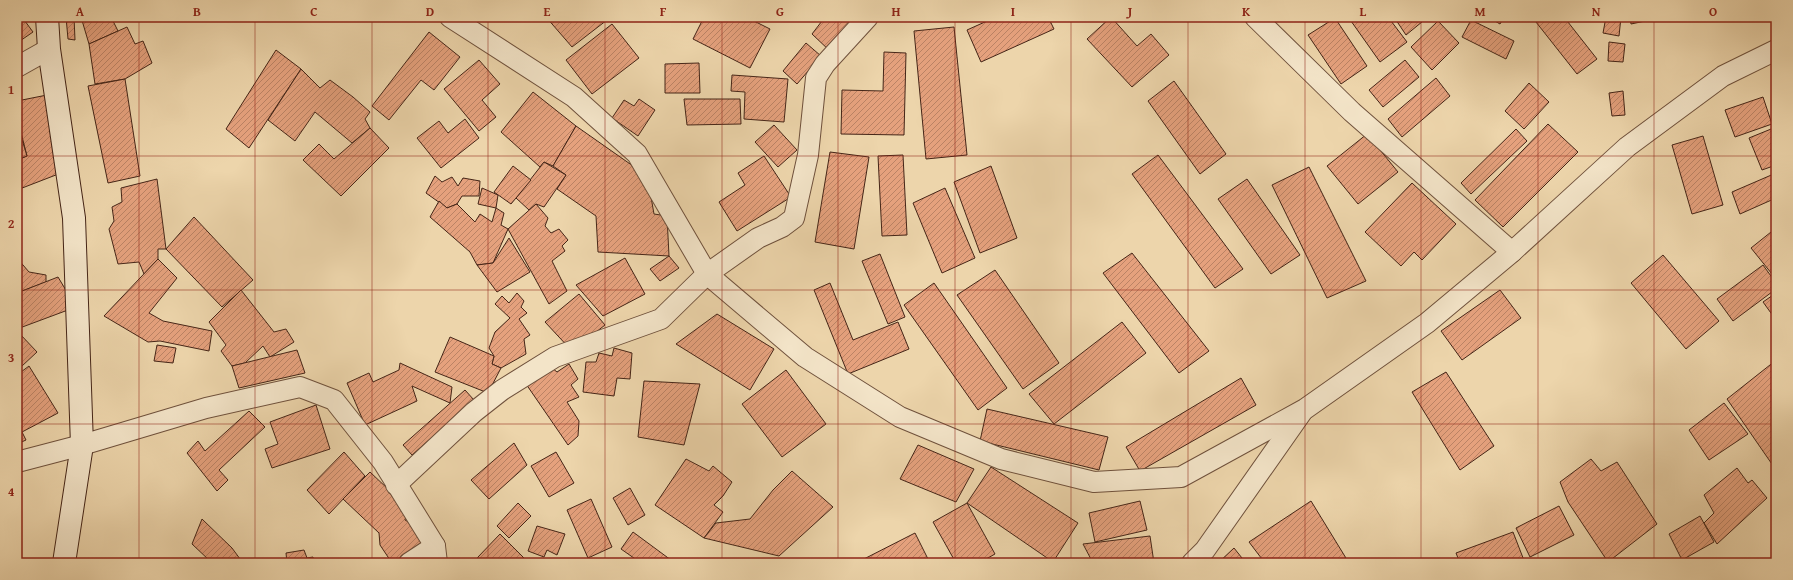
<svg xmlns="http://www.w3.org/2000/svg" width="1793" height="580" font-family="'Gentium Book Plus',serif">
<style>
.building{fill:url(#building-hatch);stroke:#452517}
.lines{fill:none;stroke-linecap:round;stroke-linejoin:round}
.street-casing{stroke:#6f513c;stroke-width:22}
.secondary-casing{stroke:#452517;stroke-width:24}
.street{stroke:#f3e4c8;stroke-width:20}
.secondary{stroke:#f3e4c8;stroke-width:22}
.grid{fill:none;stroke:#8f2418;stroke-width:1;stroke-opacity:0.55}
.neatline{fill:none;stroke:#8f2418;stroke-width:1.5}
.grid-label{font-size:13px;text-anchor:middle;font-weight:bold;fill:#8f2418}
</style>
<defs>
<pattern id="building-hatch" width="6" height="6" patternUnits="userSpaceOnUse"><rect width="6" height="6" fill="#e5a17d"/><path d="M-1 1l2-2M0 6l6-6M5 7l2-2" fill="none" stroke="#bb8365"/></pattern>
</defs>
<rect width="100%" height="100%" fill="#edd5ab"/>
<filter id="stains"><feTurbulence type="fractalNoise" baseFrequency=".005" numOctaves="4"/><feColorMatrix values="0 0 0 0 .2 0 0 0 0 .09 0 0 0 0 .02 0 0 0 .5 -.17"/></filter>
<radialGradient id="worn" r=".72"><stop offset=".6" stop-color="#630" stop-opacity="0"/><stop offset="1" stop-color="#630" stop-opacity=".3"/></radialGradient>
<g class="building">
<polygon points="17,17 22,17 33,32 17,43"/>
<polygon points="66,17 74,17 75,40 68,39"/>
<polygon points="81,17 111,17 118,31 89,44"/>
<polygon points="546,17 573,17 575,19 577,17 605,17 607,20 572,47"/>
<polygon points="704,17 746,17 770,29 750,68 693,39"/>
<polygon points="825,17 856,17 831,52 812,34"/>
<polygon points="996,17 1048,17 1054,29 981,62 967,30"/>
<polygon points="1111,17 1137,46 1151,34 1169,55 1132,87 1087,39"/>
<polygon points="1357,17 1388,17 1407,42 1380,62 1351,21"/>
<polygon points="1394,17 1428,17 1406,35"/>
<polygon points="1488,17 1504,17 1500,24"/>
<polygon points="1532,17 1564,17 1597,59 1577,74"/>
<polygon points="1606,17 1621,17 1619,36 1603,33"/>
<polygon points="1630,17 1664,17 1631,24"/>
<polygon points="1335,18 1367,66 1341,84 1308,35"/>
<polygon points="1471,20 1514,41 1506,59 1462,37"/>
<polygon points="1438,21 1459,43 1432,70 1411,47"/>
<polygon points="612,24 639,58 592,94 566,60"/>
<polygon points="127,27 135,44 143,41 152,63 125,79 95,84 89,44"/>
<polygon points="954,27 967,155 926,159 914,31"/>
<polygon points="429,32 460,57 434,90 421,80 389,120 372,106"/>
<polygon points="1609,42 1625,44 1623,62 1608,61"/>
<polygon points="806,43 821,56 797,84 783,71"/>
<polygon points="276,50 301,69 249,148 226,129"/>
<polygon points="884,52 906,53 904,135 841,134 842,90 883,91"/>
<polygon points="479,60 500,84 482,100 496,117 479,131 444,89"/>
<polygon points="1405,60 1419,77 1383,107 1369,90"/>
<polygon points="699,63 700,93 665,93 665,64"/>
<polygon points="301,69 320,88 330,80 353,97 370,112 365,119 370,128 352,143 315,112 295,141 268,120"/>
<polygon points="732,75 788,79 784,122 744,119 745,92 731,91"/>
<polygon points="1436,78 1450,96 1402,137 1388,119"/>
<polygon points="125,79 140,176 108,183 88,86"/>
<polygon points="1174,81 1226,154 1200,174 1148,101"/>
<polygon points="1529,83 1549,102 1524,129 1505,111"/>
<polygon points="1623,91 1625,115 1612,116 1609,93"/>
<polygon points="533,92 576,126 553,166 544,162 540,167 501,132"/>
<polygon points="47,95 61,173 17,190 17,160 27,156 17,117 17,101"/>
<polygon points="1763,97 1772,124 1735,137 1725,110"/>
<polygon points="639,99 655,110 638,136 612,118 624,100 634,106"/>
<polygon points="684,99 740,99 741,124 687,125"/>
<polygon points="465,119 479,138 441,168 417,138 439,121 448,133"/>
<polygon points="17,123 27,156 17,160"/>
<polygon points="1548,124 1578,152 1503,227 1475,200"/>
<polygon points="774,125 797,150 778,167 755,142"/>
<polygon points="576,126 633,166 648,180 654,214 667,216 669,256 598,252 596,216 557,189 566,175 553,166"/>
<polygon points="1776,127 1776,165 1762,170 1749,138"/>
<polygon points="370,128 389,148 341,196 303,160 319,144 334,159"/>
<polygon points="1516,129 1527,141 1471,194 1461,183"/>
<polygon points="1367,134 1398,172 1358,204 1327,166"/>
<polygon points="1703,136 1723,205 1692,214 1672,145"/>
<polygon points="830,152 869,157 854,249 815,242"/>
<polygon points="903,155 907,235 882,236 878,156"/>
<polygon points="1158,155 1243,269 1215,288 1132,174"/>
<polygon points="764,156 791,197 737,231 719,202 745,185 738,173"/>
<polygon points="544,162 566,175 544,207 536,204 529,210 516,198"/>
<polygon points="513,166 531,180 511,204 494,192"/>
<polygon points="991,166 1017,238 980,253 954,182"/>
<polygon points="1309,167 1366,281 1327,298 1272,185"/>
<polygon points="1776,173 1776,198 1740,214 1732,192"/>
<polygon points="435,176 442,182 452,177 458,186 463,178 480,181 479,196 462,196 457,204 447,208 426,193"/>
<polygon points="157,179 166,249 158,249 158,259 144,274 139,262 118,264 109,229 114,221 112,207 122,202 121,188"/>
<polygon points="1247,179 1300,255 1271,274 1218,199"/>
<polygon points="1412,183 1456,224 1422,260 1414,252 1401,266 1365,232"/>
<polygon points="482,188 498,195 496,208 478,204"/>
<polygon points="945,188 975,258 942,273 913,203"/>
<polygon points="439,201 447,208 457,204 475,222 480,214 492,222 496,208 504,213 501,225 508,229 493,263 477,265 470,252 430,217"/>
<polygon points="536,204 548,218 545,226 551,233 559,229 568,240 562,246 565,251 552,261 567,291 549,304 508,229"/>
<polygon points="194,217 253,280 222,307 166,249"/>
<polygon points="1776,228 1776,279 1751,248"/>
<polygon points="509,238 530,272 497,292 477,265 493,263"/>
<polygon points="1132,253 1209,351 1179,373 1103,273"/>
<polygon points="880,254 905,317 888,324 862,261"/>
<polygon points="1663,255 1719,321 1686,349 1631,283"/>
<polygon points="669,256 679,268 660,281 650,269"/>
<polygon points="17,258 29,272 46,275 46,282 17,293"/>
<polygon points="625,258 645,294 603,316 576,285"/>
<polygon points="158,259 177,278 149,313 163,321 212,331 209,351 160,341 148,342 104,316"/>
<polygon points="1763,265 1776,283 1776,289 1733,321 1717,299"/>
<polygon points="995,270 1059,363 1023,389 957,295"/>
<polygon points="58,277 76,307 17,329 17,293"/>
<polygon points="830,283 853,340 898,322 909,349 848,374 814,290"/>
<polygon points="934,283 1007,388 978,410 904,305"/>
<polygon points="241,290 274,332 286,329 294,342 270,357 263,346 245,363 232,366 221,351 226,345 209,322"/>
<polygon points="1500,290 1521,318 1462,360 1441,331"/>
<polygon points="517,293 524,301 521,307 527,313 519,319 530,335 524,339 526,354 501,368 492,364 494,356 489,348 495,332 510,318 495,304 502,296 509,303"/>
<polygon points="1776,293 1776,320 1763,302"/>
<polygon points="579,294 605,325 572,351 545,322"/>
<polygon points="717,314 774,349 750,390 676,344"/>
<polygon points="1122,322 1146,353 1054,424 1029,394"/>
<polygon points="20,334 37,352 22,366 17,361 17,338"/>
<polygon points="450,337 494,356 492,364 501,368 488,393 435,372"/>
<polygon points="157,345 176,348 173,363 154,361"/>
<polygon points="614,348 632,353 630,379 617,378 614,396 583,392 586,362 596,362 599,353 612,356"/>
<polygon points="297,350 305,373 239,388 232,366"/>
<polygon points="1775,361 1776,362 1776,470 1727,399"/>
<polygon points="400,363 452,387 450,403 412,386 417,401 365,425 347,383 369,373 373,382 399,370"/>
<polygon points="569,364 578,379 571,385 579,397 567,402 579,421 578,436 568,445 526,384 552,368 557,372"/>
<polygon points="29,366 58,413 22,432 26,440 17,444 17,375"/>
<polygon points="786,370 826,424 782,457 742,404"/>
<polygon points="1446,372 1494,446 1460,470 1412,392"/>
<polygon points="1241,378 1256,405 1140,471 1126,447"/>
<polygon points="644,381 700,384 684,445 638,437"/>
<polygon points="465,390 474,400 412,455 403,445"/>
<polygon points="1724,403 1748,434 1709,460 1689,430"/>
<polygon points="316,405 330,449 272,468 265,449 278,444 270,422"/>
<polygon points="987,409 1108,437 1099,470 980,441"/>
<polygon points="249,411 265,427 219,470 228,480 217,491 187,453 198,441 205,451"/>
<polygon points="514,443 527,465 489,499 471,480"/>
<polygon points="918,445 974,469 956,502 900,479"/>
<polygon points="344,452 365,476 329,514 307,490"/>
<polygon points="556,452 574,483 549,497 531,466"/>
<polygon points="686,459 709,471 713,466 732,482 723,496 714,505 723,512 704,538 655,505"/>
<polygon points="1591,459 1601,471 1617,462 1657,524 1608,562 1568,502 1560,482"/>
<polygon points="991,467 1078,523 1053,562 967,503"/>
<polygon points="1737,468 1748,483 1752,480 1767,498 1717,544 1704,523 1714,513 1704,495"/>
<polygon points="792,471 833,507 779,556 704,538 716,523 750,519 773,490"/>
<polygon points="370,472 408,508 405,520 422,530 422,548 409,563 390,560 380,545 379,533 343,499"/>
<polygon points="630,488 645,515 628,525 613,498"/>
<polygon points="591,499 612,547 588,558 567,510"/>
<polygon points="1140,501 1147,530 1095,542 1089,513"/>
<polygon points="1311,501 1349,563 1265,563 1249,542"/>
<polygon points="518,503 531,516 509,538 497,526"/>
<polygon points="967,503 995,554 979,563 956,563 933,522"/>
<polygon points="1559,506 1574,535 1530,557 1516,528"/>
<polygon points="1700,516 1714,542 1682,560 1669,534"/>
<polygon points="202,519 232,548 243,563 208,563 210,561 192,544"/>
<polygon points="537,526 565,534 557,555 547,550 544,557 528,551"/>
<polygon points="633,532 675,563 641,563 621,549"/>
<polygon points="1513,532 1525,563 1460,563 1456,553"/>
<polygon points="915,533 930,563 861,563 860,561"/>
<polygon points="500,534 524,558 519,563 475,563 478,557"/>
<polygon points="1150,536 1154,563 1093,563 1083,544"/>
<polygon points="1234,548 1246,563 1218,563"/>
<polygon points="304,550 307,558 313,557 314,563 287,563 286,553"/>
</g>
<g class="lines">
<g class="street-casing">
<g id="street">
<polyline points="450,17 574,97 637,154 707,274 805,357 900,417 1001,459 1094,482 1181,477 1305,409 1427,323 1512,252 1627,147 1723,76 1776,50"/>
<polyline points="1255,17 1352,112 1512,252"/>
<polyline points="17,67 49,49"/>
<polyline points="17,462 82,445 206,408 300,387 334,400 383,462 435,546 437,563"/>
<polyline points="396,485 474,412 502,390 555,357 661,319 707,274 758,238 782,227 794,218 808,155 816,78 825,64 868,17"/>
<polyline points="409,563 435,546"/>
<polyline points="1192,563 1205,550 1302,412"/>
</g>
</g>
<g class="secondary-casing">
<polyline id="secondary" points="47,17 49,49 74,218 82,445 64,563"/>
</g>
<use href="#street" class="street"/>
<use href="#secondary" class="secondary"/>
</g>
<path class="grid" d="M 139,17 L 139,563M 255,17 L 255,563M 372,17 L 372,563M 488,17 L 488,563M 605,17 L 605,563M 722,17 L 722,563M 838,17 L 838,563M 955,17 L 955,563M 1071,17 L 1071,563M 1188,17 L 1188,563M 1305,17 L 1305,563M 1421,17 L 1421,563M 1538,17 L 1538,563M 1654,17 L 1654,563M 17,156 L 1776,156M 17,290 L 1776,290M 17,424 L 1776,424"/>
<rect width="1793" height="580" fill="none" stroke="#edd5ab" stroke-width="44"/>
<rect x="22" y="22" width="1749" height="536" class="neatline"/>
<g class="grid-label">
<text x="80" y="16">A</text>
<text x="197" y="16">B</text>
<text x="314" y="16">C</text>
<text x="430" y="16">D</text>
<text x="547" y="16">E</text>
<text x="663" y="16">F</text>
<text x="780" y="16">G</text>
<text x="896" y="16">H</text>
<text x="1013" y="16">I</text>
<text x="1130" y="16">J</text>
<text x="1246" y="16">K</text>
<text x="1363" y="16">L</text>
<text x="1480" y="16">M</text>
<text x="1596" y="16">N</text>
<text x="1713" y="16">O</text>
<text x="11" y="94">1</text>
<text x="11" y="228">2</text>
<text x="11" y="362">3</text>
<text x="11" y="496">4</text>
</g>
<rect width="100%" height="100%" filter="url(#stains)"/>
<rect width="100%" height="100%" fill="url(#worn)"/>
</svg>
